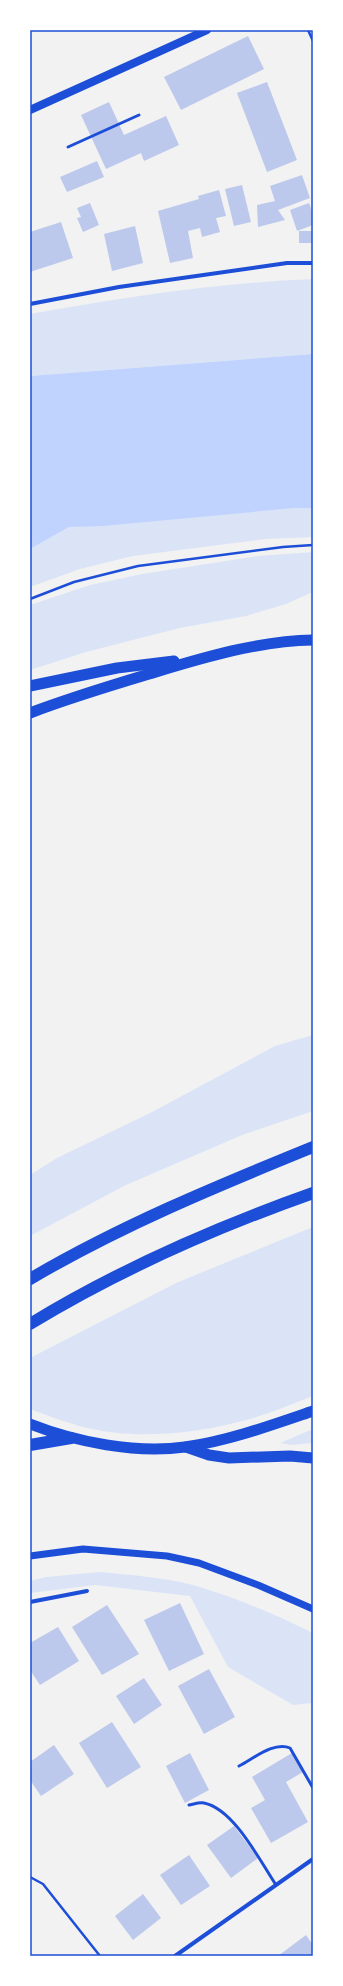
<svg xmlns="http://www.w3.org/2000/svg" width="343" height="1986" font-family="Montserrat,sans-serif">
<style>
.green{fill:#dbe4f7}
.water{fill:#bfd3fe}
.building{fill:#bdc9ec}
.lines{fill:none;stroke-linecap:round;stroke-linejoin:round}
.path{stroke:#1d4ed8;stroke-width:2.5}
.service{stroke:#1d4ed8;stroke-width:3}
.minor{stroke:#1d4ed8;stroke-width:4}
.tertiary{stroke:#1d4ed8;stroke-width:7}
.secondary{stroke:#1d4ed8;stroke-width:8}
.trunk{stroke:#1d4ed8;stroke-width:11}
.motorway{stroke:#1d4ed8;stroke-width:12}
.neatline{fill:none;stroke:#1d4ed8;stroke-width:1.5}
</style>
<rect width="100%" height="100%" fill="#f2f2f2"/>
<g class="green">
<path d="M 313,279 L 313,354 L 30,376 L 30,314 C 124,297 217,283 313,279 Z"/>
<polygon points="295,508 313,508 313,537 266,539 133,556 80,569 30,587 30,549 69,527"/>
<polygon points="313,552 313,592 286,604 246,616 180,628 86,652 30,670 30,605 90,585 142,574 258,556"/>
<polygon points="313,1035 313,1111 242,1135 124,1186 30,1236 30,1175 57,1158 152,1112 275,1046"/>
<path d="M 313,1227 L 313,1396 C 292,1404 271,1413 250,1419 C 196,1434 134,1441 79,1426 C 62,1421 46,1415 30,1409 L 30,1358 L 176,1283 Z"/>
<polygon points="313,1429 313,1443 291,1445 280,1443"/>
<path d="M 99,1572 C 130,1575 163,1577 193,1585 C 235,1597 274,1614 313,1633 L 313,1703 L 293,1705 L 228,1667 L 190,1596 L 95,1585 L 30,1593 L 30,1581 L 46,1577 Z"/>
</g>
<polygon class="water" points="313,354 313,508 295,508 103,526 69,527 30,549 30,376"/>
<g class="building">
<polygon points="248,36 264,69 181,110 164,77"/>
<polygon points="267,82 297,160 267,172 237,93"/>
<polygon points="109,102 124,135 166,116 179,145 144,161 141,153 106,169 81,115"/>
<polygon points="97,161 104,177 67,192 60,177"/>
<polygon points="302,175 310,198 278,210 285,220 258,227 257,205 275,201 270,186"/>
<polygon points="242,185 251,222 234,226 225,189"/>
<polygon points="219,190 226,216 216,218 220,232 202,237 200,228 188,231 193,258 170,263 158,211 199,199 198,196"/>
<polygon points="90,203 99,225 83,232 77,218 81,217 77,208"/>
<polygon points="309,203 313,214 313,225 297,231 290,210"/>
<polygon points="61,222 73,258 30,272 30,232"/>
<polygon points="135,226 143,263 112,271 104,234"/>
<rect x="299" y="231" width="14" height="12"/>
<polygon points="180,1603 204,1654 169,1671 144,1620"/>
<polygon points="107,1605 139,1654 102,1675 72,1627"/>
<polygon points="58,1627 79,1661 40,1685 30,1670 30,1643"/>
<polygon points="209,1669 235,1717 204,1734 178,1686"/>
<polygon points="144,1678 162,1705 134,1724 116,1696"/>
<polygon points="112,1722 141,1767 107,1788 79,1743"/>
<polygon points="54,1745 74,1774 41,1796 30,1780 30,1762"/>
<polygon points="190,1753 209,1790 185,1803 166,1766"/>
<polygon points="292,1753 303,1772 286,1782 308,1822 271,1843 251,1808 265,1800 252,1777"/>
<polygon points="234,1826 258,1858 231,1878 207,1845"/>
<polygon points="189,1855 210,1886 181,1905 160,1875"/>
<polygon points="143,1894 161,1918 133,1940 115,1916"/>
<polygon points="306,1935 313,1945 313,1956 278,1956"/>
</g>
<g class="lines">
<g class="path">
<polyline points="308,30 313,41"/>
<polyline points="30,599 74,582 138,566 283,547 313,545"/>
<polyline points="30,1877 43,1884 100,1956"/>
</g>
<g class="service">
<polyline points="68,147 139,115"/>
<path d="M 239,1766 C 253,1759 274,1741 290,1748 L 313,1788"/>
<path d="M 189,1805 C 194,1804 200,1802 204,1803 C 234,1809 260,1861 276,1885"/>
</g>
<g class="minor">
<polyline points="30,304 119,287 287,263 313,263"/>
<polyline points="30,1602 87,1591"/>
<polyline points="175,1956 313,1859"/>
</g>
<polyline class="tertiary" points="30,1556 83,1549 167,1556 199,1563 258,1585 313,1609"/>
<polyline class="secondary" points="30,110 207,30"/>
<g class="trunk">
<polyline points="30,686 117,668 174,661"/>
<path d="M 30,713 C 69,698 109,686 149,674 C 202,658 257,641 313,640"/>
<path d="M 30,1424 C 76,1442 136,1454 185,1447 C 228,1441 272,1425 313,1411"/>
<polyline points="186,1447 209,1455 229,1458 290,1456 313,1458"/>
</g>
<g class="motorway">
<path d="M 30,1279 C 120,1226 217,1186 313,1147"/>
<path d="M 30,1324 C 117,1271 217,1227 313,1193"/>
<polyline points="30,1445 71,1438"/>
</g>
</g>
<rect width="343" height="1986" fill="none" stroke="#ffffff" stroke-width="62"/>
<rect x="31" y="31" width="281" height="1924" class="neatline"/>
</svg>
